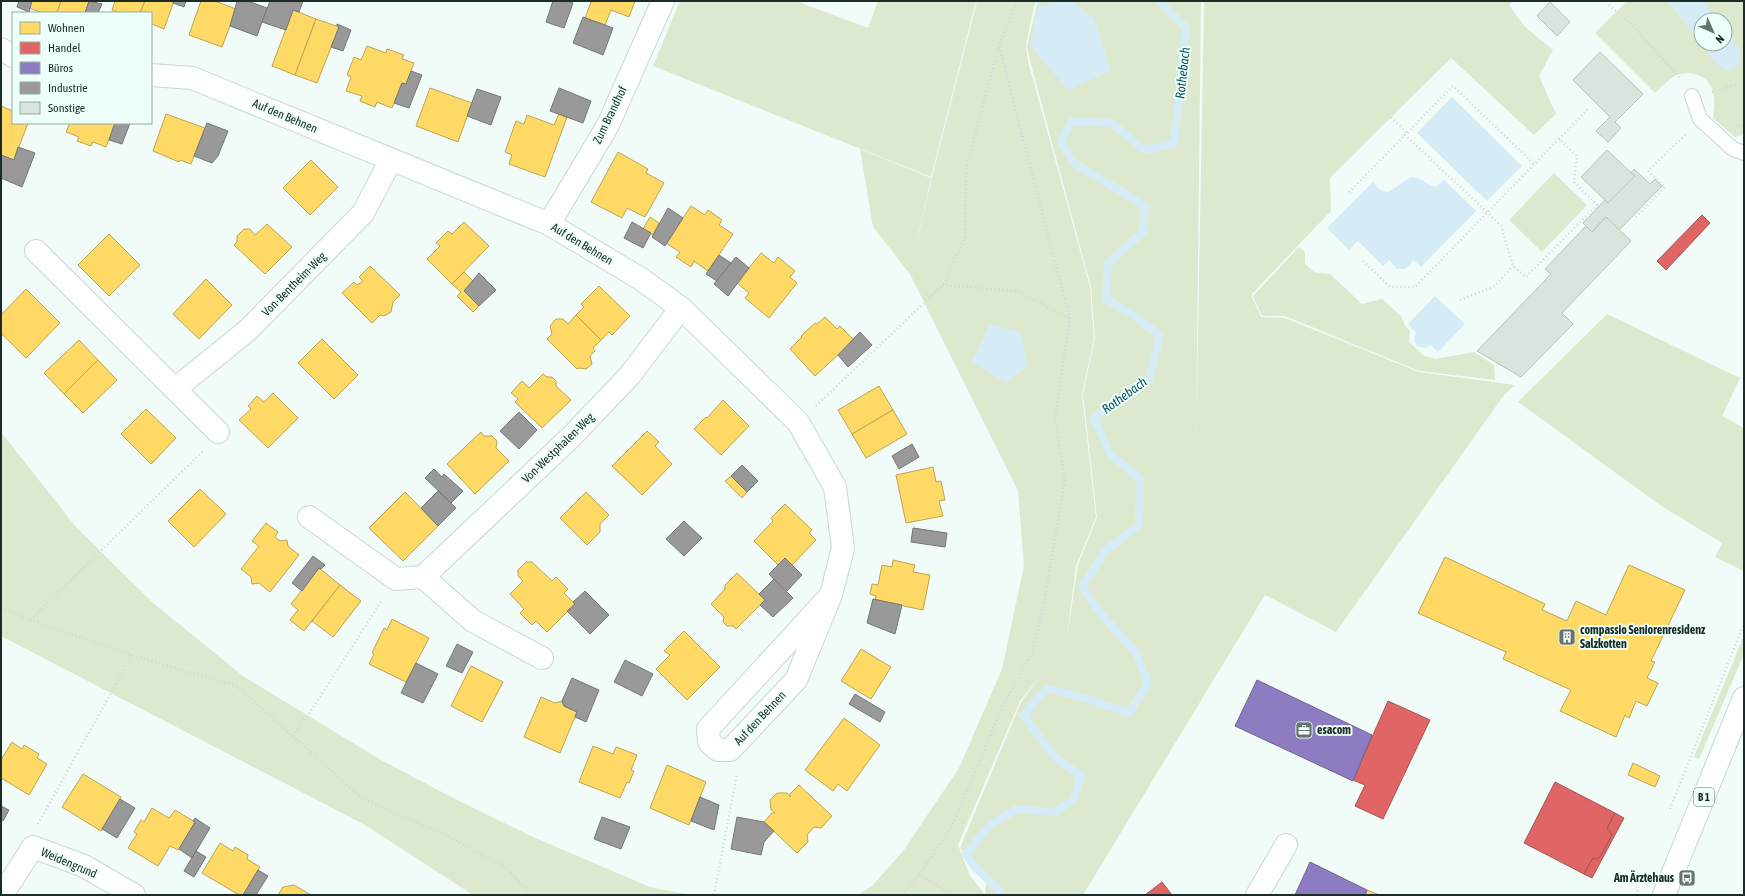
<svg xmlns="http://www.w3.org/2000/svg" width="1745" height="896" font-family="'Asap Condensed',sans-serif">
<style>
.green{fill:#dde9ce;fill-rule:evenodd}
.water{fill:#d5ecf7}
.homes{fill:#ffd966;stroke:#bba553}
.shops{fill:#e06666;stroke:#a55553}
.offices{fill:#8e7cc3;stroke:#6c6494}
.industry{fill:#999;stroke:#737877}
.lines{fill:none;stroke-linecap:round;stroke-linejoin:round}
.stream{stroke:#d5ecf7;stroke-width:8}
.building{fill:#d9e4dd;stroke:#b9c3bd}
.service-casing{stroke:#c9d7d3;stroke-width:16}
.minor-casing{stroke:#c9d7d3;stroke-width:24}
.primary-casing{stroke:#c9d7d3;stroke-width:24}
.path{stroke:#d2d6d5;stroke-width:2.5;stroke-dasharray:1 3;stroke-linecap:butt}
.service{stroke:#fdfefe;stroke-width:14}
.minor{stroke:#fdfefe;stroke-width:22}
.primary{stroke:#fdfefe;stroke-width:22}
.labels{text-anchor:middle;stroke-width:4;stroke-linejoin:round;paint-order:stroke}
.shield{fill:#edfff9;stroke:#5a6b67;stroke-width:1}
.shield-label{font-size:11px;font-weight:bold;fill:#1b2c28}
.street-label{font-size:12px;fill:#1b2c28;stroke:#edfff9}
.poi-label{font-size:12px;font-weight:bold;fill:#1b2c28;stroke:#edfff9;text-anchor:start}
.water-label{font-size:13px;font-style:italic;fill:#0f4f69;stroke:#edfff9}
</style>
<rect width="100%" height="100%" fill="#f1fbf8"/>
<g class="green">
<polygon points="680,1 796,1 868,28 878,1 976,1 931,177 653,66"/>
<polygon points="977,1 1037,1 1034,6 1026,45 1028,61 1090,287 1094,339 1082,394 1096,517 1076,566 1066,644 1078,565 1097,517 1083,394 1095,338 1091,287 1030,61 1027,46 1038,1 1201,1 1196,445 1204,1 1513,1 1509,5 1525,27 1553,50 1539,76 1556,114 1534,135 1451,58 1330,178 1331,211 1251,295 1261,317 1285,318 1419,372 1515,385 1504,395 1336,632 1265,595 1083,895 986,895 985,892 986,883 960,848 1021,702 1042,674 1020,701 958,845 970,876 983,892 984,895 857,895 872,886 904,850 959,768 1002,669 1024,566 1018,491 910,274 873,227 860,149 931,178 912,262 932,177"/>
<path d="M 1627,1 L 1744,1 L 1743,135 L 1735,137 L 1713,118 C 1715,102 1717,82 1698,75 C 1692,73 1686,72 1680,74 C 1671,76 1662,87 1655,93 L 1595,33 ZM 1701,20 L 1725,20 L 1725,44 L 1701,44 Z"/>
<polygon points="1554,173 1587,205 1542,252 1509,220"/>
<polygon points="1299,247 1305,252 1305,264 1314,272 1330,274 1362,304 1382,299 1401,316 1405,326 1410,331 1409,342 1423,355 1435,359 1474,352 1494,365 1495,380 1419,371 1285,316 1262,316 1253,296"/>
<polygon points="1607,314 1740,378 1722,416 1744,428 1744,571 1715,557 1722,543 1660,505 1518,402"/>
<polygon points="1,432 76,527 152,602 243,676 381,760 457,800 533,837 650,887 690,895 473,895 365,825 1,636"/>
<polygon points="1744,635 1744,654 1699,759 1694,757"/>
</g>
<g class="water">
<polygon points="1060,1 1072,1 1094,18 1111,71 1068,90 1030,45 1038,7"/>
<polygon points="1667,1 1703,1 1717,20 1701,20 1701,43"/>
<polygon points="1725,30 1739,48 1741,59 1735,68 1728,71 1717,64 1701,44 1725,44"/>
<polygon points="1452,97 1522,166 1487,201 1417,133"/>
<path d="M 1411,177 C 1422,178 1426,184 1436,187 L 1444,180 L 1476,211 L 1421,267 L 1414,260 L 1405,269 L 1397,269 L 1389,260 L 1383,266 L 1358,241 L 1349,250 L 1327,228 L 1373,182 L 1379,189 L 1387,192 C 1396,189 1402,182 1411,177 Z"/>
<polygon points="1435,296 1465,324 1438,352 1431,345 1425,348 1417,346 1414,340 1416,332 1408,324"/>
<polygon points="990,324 1020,332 1028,365 1006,383 972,361"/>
</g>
<g class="homes">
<polygon points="32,1 61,1 57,13 42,13 29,8"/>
<polygon points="61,1 89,1 85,13 57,13"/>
<polygon points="115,1 145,1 140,13 121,13 112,10"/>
<polygon points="145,1 174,1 164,29 152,24 151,28 151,13 140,13"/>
<polygon points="201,1 215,1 236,9 222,47 189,35"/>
<polygon points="588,1 635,1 629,17 611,10 605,25 585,18 591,2"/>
<polygon points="293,10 316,19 295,75 272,66"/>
<polygon points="316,19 339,27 317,83 295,75"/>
<polygon points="367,46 386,53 387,49 404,55 402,59 414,63 406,84 402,83 392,108 377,102 375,107 360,101 362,96 346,91 351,77 347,75 354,57 361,60"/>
<polygon points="430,88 472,103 458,142 416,126"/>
<polygon points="1,106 13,111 13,123 28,123 14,160 1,155"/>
<polygon points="166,114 205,128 191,164 180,160 179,162 153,151"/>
<polygon points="559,114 567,117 545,177 509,164 512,155 505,152 516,121 524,124 527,115 554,125"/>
<polygon points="70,123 115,123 106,147 93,142 91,146 77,141 79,137 66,132"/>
<polygon points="618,152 648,169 646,173 664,183 645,217 627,208 622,218 591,202"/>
<polygon points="311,160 338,187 310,215 283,188"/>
<polygon points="691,206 705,215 708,210 722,220 719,225 733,234 708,271 694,261 691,267 676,257 680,252 666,243"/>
<polygon points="650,217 659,223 653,235 643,229"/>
<polygon points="464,222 489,246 452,284 427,259 440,246 436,243 448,231 452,234"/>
<polygon points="267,224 292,247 265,274 234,245 237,242 237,236 244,229 250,229 255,235"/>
<polygon points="109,234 140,265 109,296 78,265"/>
<polygon points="761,253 774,263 778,257 795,271 790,277 797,283 769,318 745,298 749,293 737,283"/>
<polygon points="370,266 400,295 393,302 391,312 384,316 380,315 372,323 342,293 354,282 357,285 363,281 359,277"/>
<polygon points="464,272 473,281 464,291 479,306 473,312 457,296 461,292 452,284"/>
<polygon points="206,279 232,305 199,339 173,314"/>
<polygon points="599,286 630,316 612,335 609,332 601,340 576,315 584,307 581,304"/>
<polygon points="26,289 60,323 26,358 1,333 1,315"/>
<polygon points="576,315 601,340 593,348 595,351 590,356 592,364 586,369 579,368 577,369 547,339 552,334 550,326 556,319 563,319 568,324"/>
<polygon points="825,317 837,329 840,326 854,340 815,376 790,349 802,337 801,336 815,323 817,324"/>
<polygon points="322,339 358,375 334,399 298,363"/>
<polygon points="79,340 98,360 64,394 44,373"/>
<polygon points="98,360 117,380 83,413 64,394"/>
<polygon points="543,374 547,377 552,377 556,381 556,386 571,400 542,428 515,402 518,399 511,393 522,381 529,388"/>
<polygon points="879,386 893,410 852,434 838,410"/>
<polygon points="273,393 298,418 268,448 239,420 251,409 248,406 257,396 264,402"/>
<polygon points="723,400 749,426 721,455 694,429 706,417 707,418"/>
<polygon points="146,409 176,438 151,464 121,434"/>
<polygon points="893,410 907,434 866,458 852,434"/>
<polygon points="647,431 659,442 655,446 672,464 642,495 612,466"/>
<polygon points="481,432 484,436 492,436 497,441 496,448 509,461 475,494 447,464"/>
<polygon points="933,467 936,482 941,481 945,500 939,501 943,516 906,523 896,475"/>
<polygon points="731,476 747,492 742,498 725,481"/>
<polygon points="200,489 226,514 194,547 168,521"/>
<polygon points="405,492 438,526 403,561 369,528"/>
<polygon points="586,492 609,515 600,524 600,532 587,545 560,518"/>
<polygon points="785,504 812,530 809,533 816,540 792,565 785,558 778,565 754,541 773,521 771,518"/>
<polygon points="266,523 278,532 275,537 280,541 287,540 288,546 299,555 270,592 259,583 252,584 251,577 241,569 259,546 252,541"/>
<polygon points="1445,557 1545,604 1542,610 1567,621 1576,601 1606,615 1629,565 1685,590 1651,661 1655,662 1647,678 1658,683 1647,706 1636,701 1629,718 1625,715 1616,737 1560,711 1571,690 1503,659 1506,652 1418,613"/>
<polygon points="893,560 915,565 913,572 930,575 923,610 875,600 876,596 870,594 872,584 878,585 882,565 892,567"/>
<polygon points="526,562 532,562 552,581 556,577 568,589 564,593 575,604 547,632 536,621 532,625 520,613 524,609 510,594 523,581 518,576 518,570"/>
<polygon points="319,568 340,585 304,631 290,620 298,610 291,604"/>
<polygon points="737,573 765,600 736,629 733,626 727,626 723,622 724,617 711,604 725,589 725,585"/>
<polygon points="340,585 361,601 333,637 312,621"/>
<polygon points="392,619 429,638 406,682 369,664 374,654 372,653 384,628 387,630"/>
<polygon points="684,631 720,667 687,700 656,669 670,655 664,651"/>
<polygon points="861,649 891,667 871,699 841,681"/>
<polygon points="471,666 503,682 482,722 451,706"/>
<polygon points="541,697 555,703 562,701 564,706 577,712 560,753 524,737"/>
<polygon points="844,718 880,745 847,791 838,784 833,791 805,770"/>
<polygon points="12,742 22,749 24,745 39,754 37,758 47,764 29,795 1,778 1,760"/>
<polygon points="593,746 613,754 616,747 637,755 631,770 634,771 629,783 627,782 620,798 579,782"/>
<polygon points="1633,763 1660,776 1655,787 1628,775"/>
<polygon points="667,765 706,782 689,825 650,808"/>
<polygon points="83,774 121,797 101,831 62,807"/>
<polygon points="799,785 832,816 821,828 814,827 807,835 808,842 797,853 764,822 772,813 775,813 771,810 770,800 777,793 787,793 790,797 790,794"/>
<polygon points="152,808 169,818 175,810 195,822 179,849 178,850 170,846 158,866 128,848 137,834 134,832 141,820 144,822"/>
<polygon points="220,843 233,851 235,847 248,855 247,859 260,867 243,895 239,895 202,873"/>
<polygon points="294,885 311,895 278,895 283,887"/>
<polygon points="1367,890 1379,895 1365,895"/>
</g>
<g class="shops">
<polygon points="1702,215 1710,223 1666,270 1657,261"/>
<polygon points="1388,701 1430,720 1383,819 1355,806 1365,785 1353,780"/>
<polygon points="1555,782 1615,813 1607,829 1610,831 1612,835 1600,857 1596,859 1593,858 1584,874 1524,843"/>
<polygon points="1615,813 1624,818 1592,878 1584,874 1593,858 1596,859 1600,857 1612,835 1610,831 1607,829"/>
<polygon points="1162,882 1172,895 1145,895"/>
</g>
<g class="offices">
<polygon points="1257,680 1372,735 1353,781 1235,726"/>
<polygon points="1310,862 1367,890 1365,895 1295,895"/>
</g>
<g class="industry">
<polygon points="19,1 32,1 29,12 17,7"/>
<polygon points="89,1 102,4 98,13 85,13"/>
<polygon points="174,1 186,1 184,7 173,3"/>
<polygon points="237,1 248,1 267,8 257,36 230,26"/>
<polygon points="270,1 303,1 299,12 293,10 286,30 262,22"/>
<polygon points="553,1 568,1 573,3 564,28 546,22"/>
<polygon points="583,17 613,28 603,55 573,43"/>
<polygon points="337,24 351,30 343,51 331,47 339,27 337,26"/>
<polygon points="411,71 422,75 409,108 394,103 402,83 406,84"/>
<polygon points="559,88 591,101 583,123 550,111"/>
<polygon points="477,89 501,97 491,125 467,116"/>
<polygon points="115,123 130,123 122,144 109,140"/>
<polygon points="207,123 228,131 218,156 212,163 194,156"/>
<polygon points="18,147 35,153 22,187 1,178 1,155 14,160"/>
<polygon points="668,208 683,218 665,246 652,237"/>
<polygon points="632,222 651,233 643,248 624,238"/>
<polygon points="719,255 731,263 717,281 706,274"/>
<polygon points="736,257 749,268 728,296 714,284"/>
<polygon points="479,273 496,290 479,306 464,291"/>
<polygon points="860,332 872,345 848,367 838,355"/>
<polygon points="519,412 537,430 519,449 500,431"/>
<polygon points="912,444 919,457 899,469 892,456"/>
<polygon points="742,465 758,481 747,492 731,476"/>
<polygon points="434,469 442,477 444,474 463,491 451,503 425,478"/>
<polygon points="438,491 456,508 438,526 421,508"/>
<polygon points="684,521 702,538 684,556 666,539"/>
<polygon points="913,528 947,533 945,547 911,542"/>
<polygon points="313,556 325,565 321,569 319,568 302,591 292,583"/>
<polygon points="785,558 802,575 786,592 769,574"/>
<polygon points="774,579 793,598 773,617 760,605 765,600 759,594"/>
<polygon points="585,591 609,615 590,634 567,611 575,604 573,602"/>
<polygon points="873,599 902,605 895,634 867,623"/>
<polygon points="457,644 473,652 462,673 446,666"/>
<polygon points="625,660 653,674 642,696 614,682"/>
<polygon points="416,663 438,674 423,703 401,693"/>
<polygon points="572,678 599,690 586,722 575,717 577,712 564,706 562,701"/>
<polygon points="855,694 885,712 880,722 849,704"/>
<polygon points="700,797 719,805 714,830 691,821"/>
<polygon points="120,799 135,808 117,838 102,829"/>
<polygon points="1,806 9,810 3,821 1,820"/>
<polygon points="602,817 630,827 621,849 594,839"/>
<polygon points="737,817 764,822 774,831 764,842 761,855 731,849"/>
<polygon points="195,818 210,828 192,858 179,849 195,822 193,821"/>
<polygon points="196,851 206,857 194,877 184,871"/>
<polygon points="258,870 268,876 256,895 243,895"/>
</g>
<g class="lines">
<polyline class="stream" points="999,895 1000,891 973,865 966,854 990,825 1017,809 1055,812 1073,800 1081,776 1054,756 1023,715 1047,688 1084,698 1129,713 1148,683 1136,653 1102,615 1082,587 1105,551 1139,525 1140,479 1110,454 1094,417 1149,380 1160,336 1136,317 1106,299 1108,263 1143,232 1145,206 1074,163 1061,142 1072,121 1112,123 1144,150 1174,143 1186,28 1159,1"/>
</g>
<g class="building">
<polygon points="1550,2 1570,22 1557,36 1537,16"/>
<polygon points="1600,52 1643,94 1615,122 1621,128 1608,142 1596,131 1610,117 1573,80"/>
<polygon points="1607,150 1635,176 1608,203 1581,177"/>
<polygon points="1634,169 1650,184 1655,179 1662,186 1619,230 1606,217 1592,232 1583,223 1605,200 1608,203 1635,176 1631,173"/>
<polygon points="1606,217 1631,241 1562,313 1573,324 1521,377 1477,351 1551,274 1545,269 1586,226 1592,232"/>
</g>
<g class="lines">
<g class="service-casing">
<polyline id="service" points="1692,96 1700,119 1733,149 1744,153"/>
</g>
<g class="minor-casing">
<g id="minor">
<polyline points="1,49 13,56"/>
<polyline points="151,75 192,78 549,224 641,279 681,308 798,422 835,487 843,548 831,595 796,680 730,750 718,750 709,742 708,729 831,595"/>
<polyline points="549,224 608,125 663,1"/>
<polyline points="36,251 218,432"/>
<polyline points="175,389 248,330 363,213 391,160"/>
<polyline points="309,517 396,579 423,577 473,621 542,658"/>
<polyline points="423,577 572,436 630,375 681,308"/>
<polyline points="2,895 33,847 84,866 134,895"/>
<polyline points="1257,895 1286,845"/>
</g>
</g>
<g class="primary-casing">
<polyline id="primary" points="1664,895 1744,698"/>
</g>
<g class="path">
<polyline points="1609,5 1634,27 1681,79"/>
<polyline points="1712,92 1744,82"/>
<polyline points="1388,115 1407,133"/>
<polyline points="1738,125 1744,127"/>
<polyline points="1559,139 1589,108"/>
<polyline points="1349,192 1405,135"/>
<polyline points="1636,217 1665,187 1648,171 1687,133"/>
<polyline points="1363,261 1390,287 1415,287 1551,147 1559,139 1577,156 1574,182 1597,205 1526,277 1513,266 1501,226 1487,212 1405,135 1453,86 1534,164"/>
<polyline points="943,285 1017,291 1069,318"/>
<polyline points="1460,300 1495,286 1513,266"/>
<polyline points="816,406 943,285 965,238 966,168 999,46"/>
<polyline points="1,607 30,620 132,655 237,686 363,799 444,834 507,868 531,895"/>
<polyline points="30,620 203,451"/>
<polyline points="292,736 309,714 382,600"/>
<polyline points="1670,809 1744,623"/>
<polyline points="38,824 132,655"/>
<polyline points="919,875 953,895"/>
<polyline points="714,895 737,774"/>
<polyline points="901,895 919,875 952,826 1003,705 1032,653 1043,609 1065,479 1055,417 1070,319 999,46 1017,1"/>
<polyline points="1636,895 1639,888"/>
</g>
<use href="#service" class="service"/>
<use href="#minor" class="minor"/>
<use href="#primary" class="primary"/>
</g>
<defs>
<g id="building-square" transform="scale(0.9)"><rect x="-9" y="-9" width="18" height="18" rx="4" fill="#667471" stroke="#edfff9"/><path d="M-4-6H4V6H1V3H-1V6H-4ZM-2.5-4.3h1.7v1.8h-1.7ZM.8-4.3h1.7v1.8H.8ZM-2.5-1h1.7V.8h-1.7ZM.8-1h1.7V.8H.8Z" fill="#fff"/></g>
<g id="office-square" transform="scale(0.9)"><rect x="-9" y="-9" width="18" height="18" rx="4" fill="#667471" stroke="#edfff9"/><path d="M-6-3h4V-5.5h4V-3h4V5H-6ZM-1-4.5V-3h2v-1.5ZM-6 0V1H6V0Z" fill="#fff"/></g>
<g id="bus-square" transform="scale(0.9)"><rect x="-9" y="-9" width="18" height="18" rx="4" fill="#667471" stroke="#edfff9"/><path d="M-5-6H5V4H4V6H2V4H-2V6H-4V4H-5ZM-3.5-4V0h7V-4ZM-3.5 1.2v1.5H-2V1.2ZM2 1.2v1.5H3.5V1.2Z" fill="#fff"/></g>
</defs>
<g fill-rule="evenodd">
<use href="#building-square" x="1567" y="637"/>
<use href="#office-square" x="1304" y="730"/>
<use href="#bus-square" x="1687" y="878"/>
</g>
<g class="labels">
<rect class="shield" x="1694" y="788" width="20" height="18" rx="3"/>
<g class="shield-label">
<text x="1704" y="801">B 1</text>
</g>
<g class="street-label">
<text transform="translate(610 115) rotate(-64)" y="4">Zum Brandhof</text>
<text transform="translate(285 116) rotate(23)" y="4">Auf den Behnen</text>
<text transform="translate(582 244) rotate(31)" y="4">Auf den Behnen</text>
<text transform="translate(294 284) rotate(-45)" y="4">Von-Bentheim-Weg</text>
<text transform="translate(558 448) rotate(-44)" y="4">Von-Westphalen-Weg</text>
<text transform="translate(760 718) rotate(-47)" y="4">Auf den Behnen</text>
<text transform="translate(69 863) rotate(23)" y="4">Weidengrund</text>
</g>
<g class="poi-label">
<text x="1580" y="634">compassio Seniorenresidenz<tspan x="1580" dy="14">Salzkotten</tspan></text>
<text x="1317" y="734">esacom</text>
<text x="1674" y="882" text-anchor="end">Am Ärztehaus</text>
</g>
<g class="water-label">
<text transform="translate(1182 73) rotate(-84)" y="5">Rothebach</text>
<text transform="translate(1124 395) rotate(-36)" y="5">Rothebach</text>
</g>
</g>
<rect width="1745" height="896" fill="none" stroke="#1b2c28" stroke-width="4"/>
<rect x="12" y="12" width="140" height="112" fill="#edfff9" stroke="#99aba5"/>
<rect x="20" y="22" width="20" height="12" fill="#ffd966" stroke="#99aba5"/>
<text x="48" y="32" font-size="12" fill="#1b2c28">Wohnen</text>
<rect x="20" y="42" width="20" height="12" fill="#e06666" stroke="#99aba5"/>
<text x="48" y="52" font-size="12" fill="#1b2c28">Handel</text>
<rect x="20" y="62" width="20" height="12" fill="#8e7cc3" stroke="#99aba5"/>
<text x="48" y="72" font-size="12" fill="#1b2c28">Büros</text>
<rect x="20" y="82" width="20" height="12" fill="#999999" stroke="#99aba5"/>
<text x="48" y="92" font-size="12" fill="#1b2c28">Industrie</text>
<rect x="20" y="102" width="20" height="12" fill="#d9e4dd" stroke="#99aba5"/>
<text x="48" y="112" font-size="12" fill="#1b2c28">Sonstige</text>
<g transform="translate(1713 32) rotate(135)"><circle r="19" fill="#edfff9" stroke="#99aba5"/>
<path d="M0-3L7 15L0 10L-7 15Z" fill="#667471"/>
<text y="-6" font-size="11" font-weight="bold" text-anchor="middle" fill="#1b2c28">N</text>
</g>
</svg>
